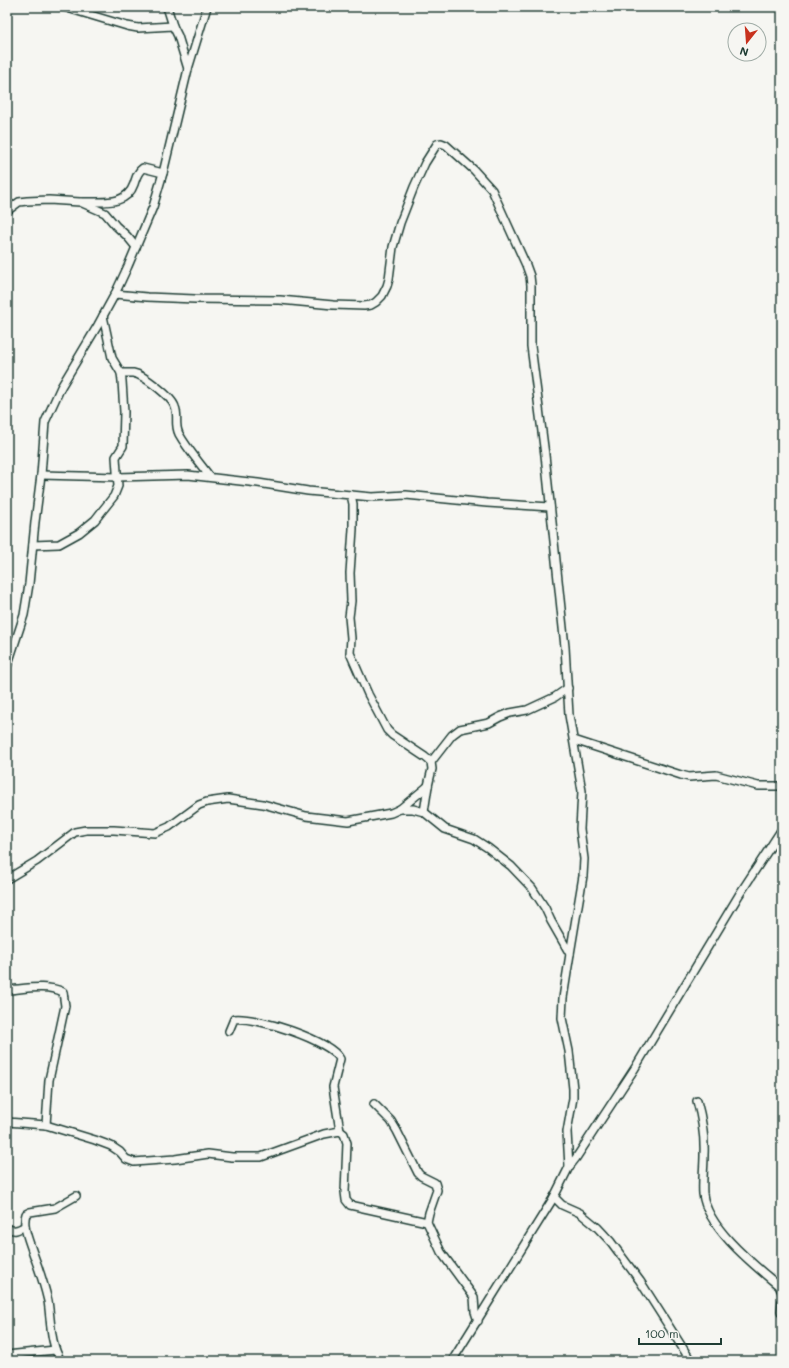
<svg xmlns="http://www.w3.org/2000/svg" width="789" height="1368" font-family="Mali,sans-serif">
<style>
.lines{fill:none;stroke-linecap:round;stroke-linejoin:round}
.street-casing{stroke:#1f3d34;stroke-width:10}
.street{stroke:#f6f6f2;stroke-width:7}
</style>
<rect width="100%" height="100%" fill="#f6f6f2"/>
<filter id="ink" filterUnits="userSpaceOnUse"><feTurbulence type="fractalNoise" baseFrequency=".025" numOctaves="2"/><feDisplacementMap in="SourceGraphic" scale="8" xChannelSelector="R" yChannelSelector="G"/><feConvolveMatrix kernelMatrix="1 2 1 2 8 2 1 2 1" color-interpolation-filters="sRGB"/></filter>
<g filter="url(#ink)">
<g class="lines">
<g class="street-casing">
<g id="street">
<polyline points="64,7 127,26 138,28 173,26"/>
<polyline points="166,7 168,10 173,26 178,36 188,69"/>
<path d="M 82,202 C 101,201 126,207 134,184 C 136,178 137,172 143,168 L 163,173"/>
<polyline points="7,211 19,202 27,201 49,200 80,202 105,213 116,226 127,236 136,247"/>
<polyline points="115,294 147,297 195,299 280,300 333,305 364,306 371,305 376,302 382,296 387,286 389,279 393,247 400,223 414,187 425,163 437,144 441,143 446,145 474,170 492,190 526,265 530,276 531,285 531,346 545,455 565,647 569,715 582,791 580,829 584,859 583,876 570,954"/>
<path d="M 121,373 C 125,373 129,373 133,373 C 144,375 172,397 175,407 C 179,416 174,424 179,434 C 188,450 200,463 210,477"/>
<polyline points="41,475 118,477 188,475 258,483 308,491 351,495 372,497 406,495 487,503 550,507"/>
<polyline points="351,495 353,504 353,529 350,573 351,601 349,617 351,638 350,653 368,694 387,730 392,735 425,757 431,762 432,769 428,786 424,812"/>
<polyline points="33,545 59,544 79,533 95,520 102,511 114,496 118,486 116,457 123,446 124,412 122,381 121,373 112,358 103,316"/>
<polyline points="7,667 24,615 29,584 35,522 41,475 45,422 61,387 98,325 115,294 128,266 153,207 163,173 188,69 207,7"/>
<polyline points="574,740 681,775 689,777 716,775 758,786 782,786"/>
<polyline points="431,762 452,735 460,729 489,723 500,717 510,713 527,710 555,697 568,688"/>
<polyline points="400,809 428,786"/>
<polyline points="7,879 37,861 75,832 86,830 114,830 155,833 169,827 199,805 207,802 228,799 263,804 306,816 348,821 391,813 400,809 413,809 424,812 445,829 474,839 488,848 511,866 532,888 545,908 551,921 570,954 563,998 562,1018 569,1051 573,1089 573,1098 567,1132 569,1167 554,1197 452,1361"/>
<path d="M 7,990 C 24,989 47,984 63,992 L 65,1006 L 49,1080 L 46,1125"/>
<path d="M 229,1031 L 234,1019 C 255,1016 330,1040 340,1059 L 333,1087 L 340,1131"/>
<path d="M 697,1101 C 702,1119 705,1136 704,1155 C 704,1168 702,1181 703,1194 C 707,1228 754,1265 779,1286 L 782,1292"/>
<polyline points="374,1104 391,1121 397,1131 418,1173 421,1176 435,1183 437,1190 429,1213 427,1222 441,1252 474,1297 475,1312 478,1321"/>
<polyline points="7,1122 46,1125 95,1140 111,1146 120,1152 126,1159 134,1162 175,1159 208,1154 232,1157 261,1157 324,1134 340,1131 344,1134 347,1143 345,1192 346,1200 350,1205 427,1222"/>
<polyline points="569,1167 576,1158 635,1068 739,895 782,829"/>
<polyline points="554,1197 562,1205 580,1213 597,1227 611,1242 640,1281 691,1361"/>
<path d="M 7,1228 C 14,1232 18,1230 25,1226"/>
<polyline points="782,1301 781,1311 782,1314"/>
<polyline points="7,1355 55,1350"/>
<path d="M 61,1361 C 50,1344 51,1320 48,1301 C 44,1284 39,1269 33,1253 C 29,1241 22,1226 26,1214 L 30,1212 L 55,1208 L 76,1196"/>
</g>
</g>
<use href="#street" class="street"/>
</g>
</g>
<rect width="789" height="1368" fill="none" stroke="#f6f6f2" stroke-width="24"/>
<rect x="12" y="12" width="765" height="1344" fill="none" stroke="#1f3d34" stroke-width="1.5" filter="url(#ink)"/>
<g transform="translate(747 42) rotate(197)"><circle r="19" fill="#f6f6f2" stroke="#a0aca6"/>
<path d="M0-3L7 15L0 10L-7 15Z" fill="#c8321e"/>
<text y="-6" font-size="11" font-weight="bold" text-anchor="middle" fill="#1f3d34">N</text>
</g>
<path d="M639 1338v6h82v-6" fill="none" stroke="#1f3d34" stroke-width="2"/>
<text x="645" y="1338" font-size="12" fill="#1f3d34" stroke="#f6f6f2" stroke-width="3" paint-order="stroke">100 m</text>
</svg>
